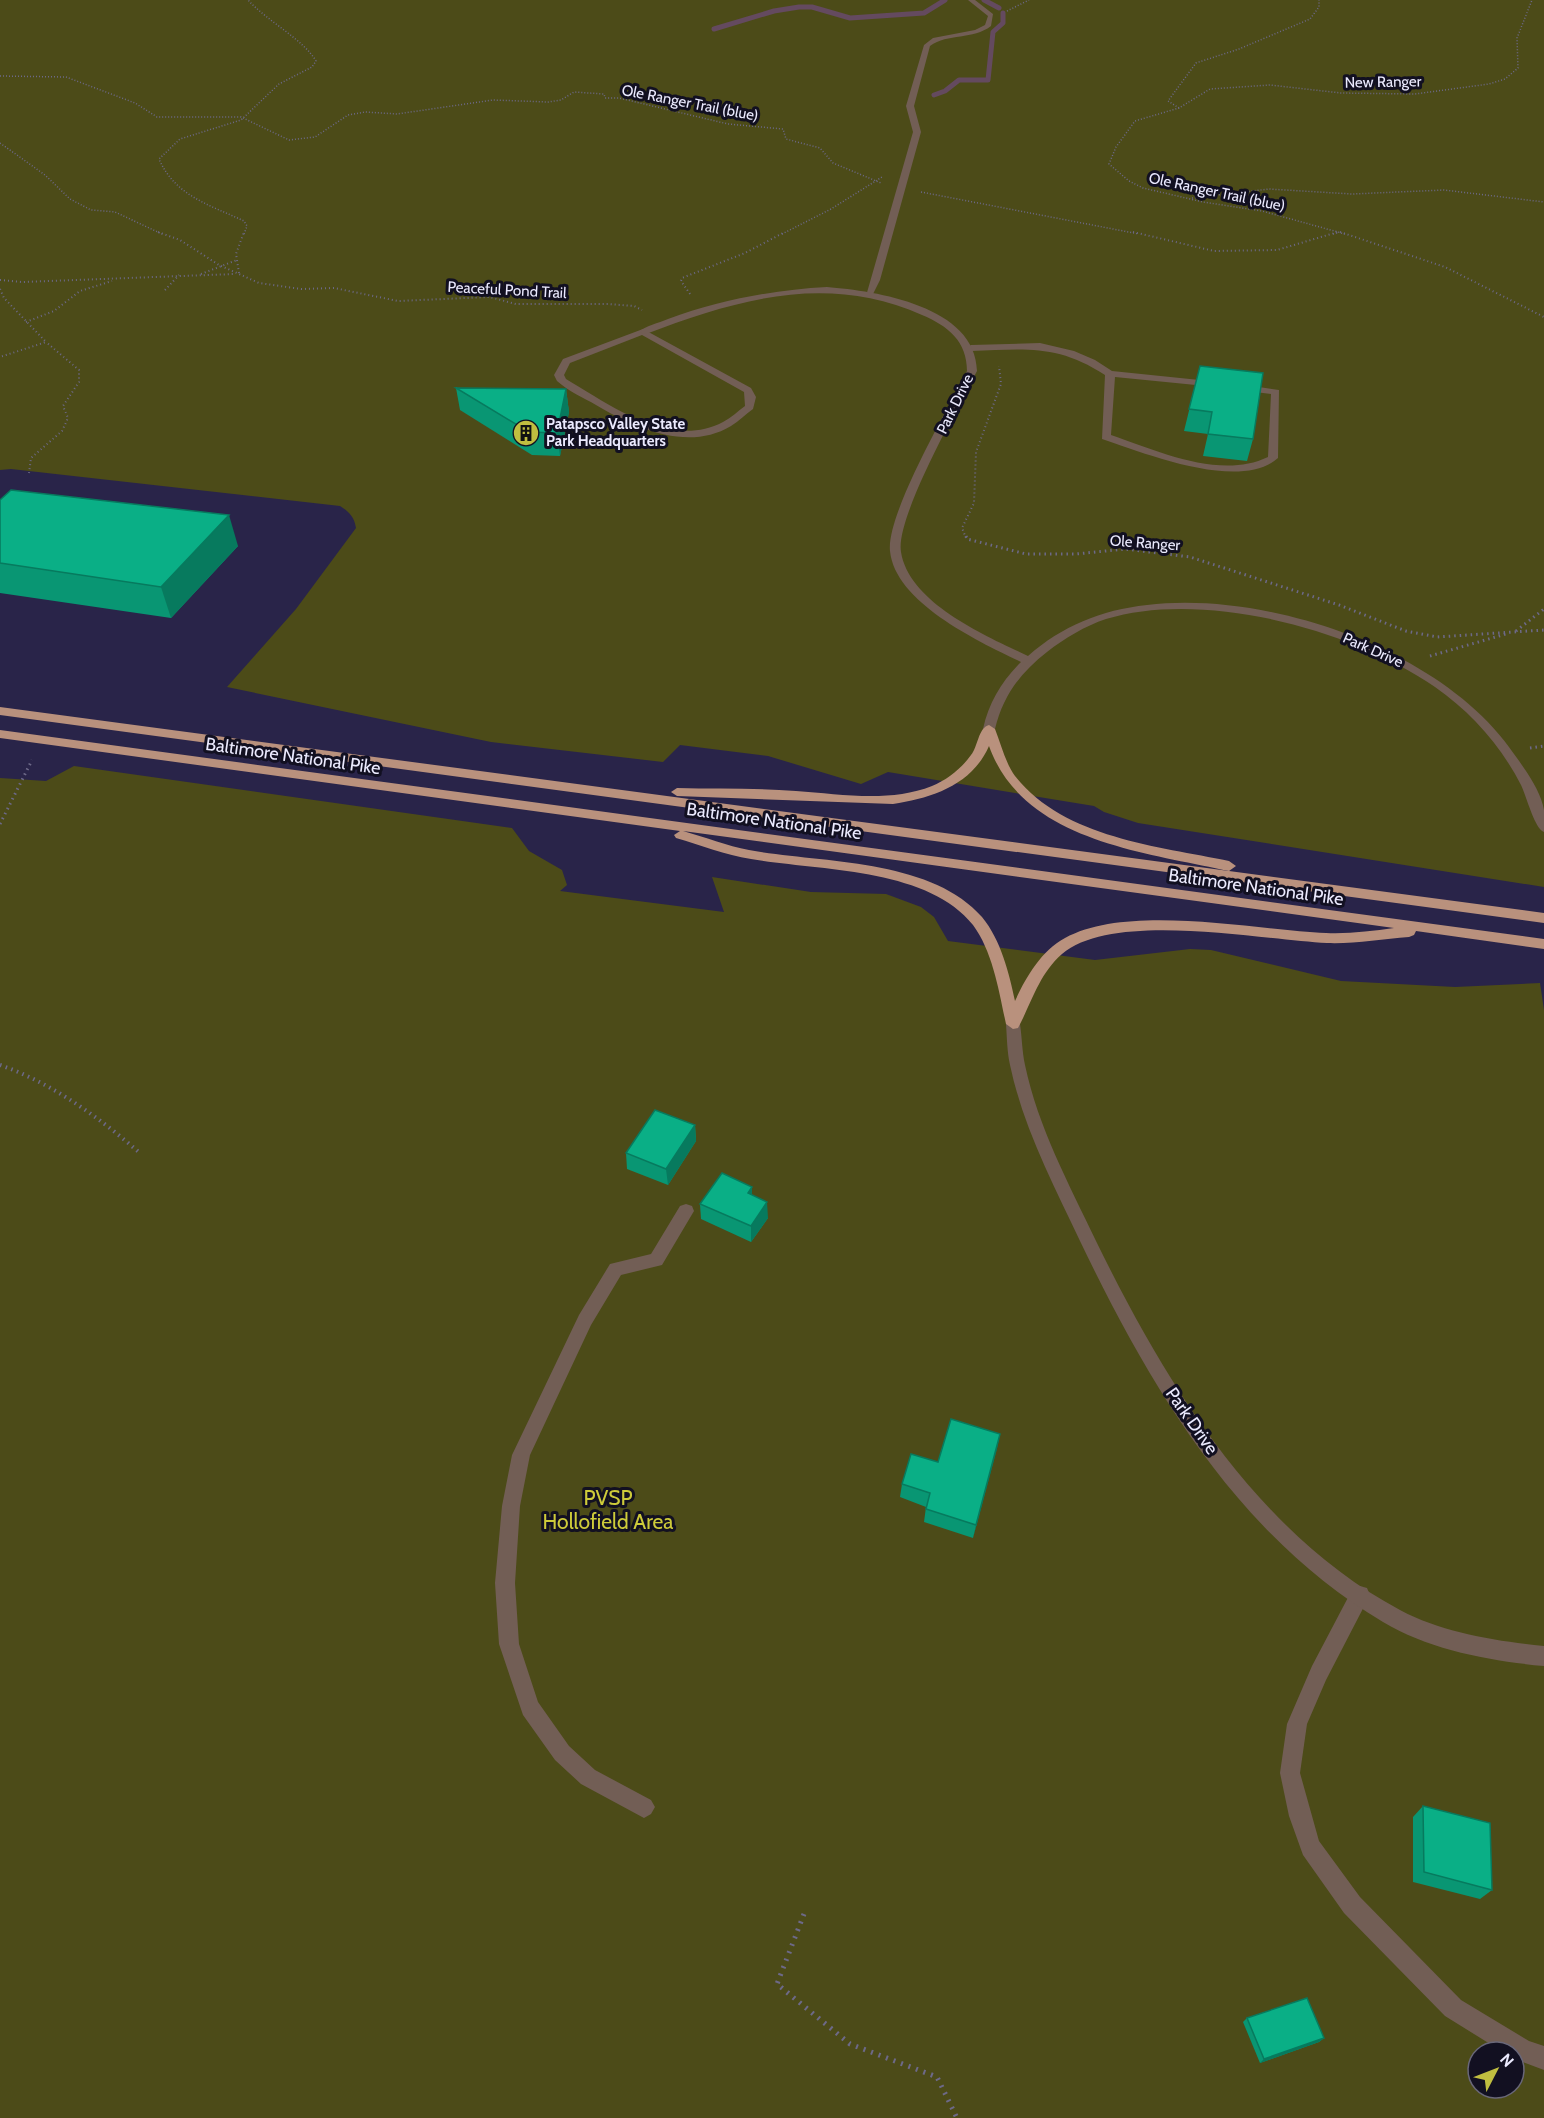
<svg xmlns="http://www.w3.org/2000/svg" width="1544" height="2118" font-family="Cabin,sans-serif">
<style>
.green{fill:#4c4b18;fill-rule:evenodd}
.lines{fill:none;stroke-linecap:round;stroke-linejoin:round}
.stream{stroke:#644a5f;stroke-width:5}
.path-far4{stroke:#6d6988;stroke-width:1.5;stroke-dasharray:1 2;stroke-linecap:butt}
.path-far3{stroke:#6d6988;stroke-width:2;stroke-dasharray:1 3;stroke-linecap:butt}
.path-far2{stroke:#6d6988;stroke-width:3;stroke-dasharray:1.5 4;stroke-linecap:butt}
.path-far1{stroke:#6d6988;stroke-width:4;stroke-dasharray:1.5 4.5;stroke-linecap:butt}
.path{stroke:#6d6988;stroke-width:5;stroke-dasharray:2 6;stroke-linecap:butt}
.lane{fill:#725e55;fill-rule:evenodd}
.street{fill:#725e55;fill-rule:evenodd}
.primary{fill:#b9917d;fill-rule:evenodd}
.wall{fill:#099673}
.shaded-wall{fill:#077a5e}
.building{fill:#0aaf86;stroke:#077a5e;stroke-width:1.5}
.labels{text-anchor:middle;stroke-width:6;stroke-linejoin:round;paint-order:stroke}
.far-street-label{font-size:15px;fill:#ebeafe;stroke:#121021}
.far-poi-label{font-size:15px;font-weight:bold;fill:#ebeafe;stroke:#121021;text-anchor:start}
.street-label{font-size:18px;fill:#ebeafe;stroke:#121021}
.near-park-label{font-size:21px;fill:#cecb3a;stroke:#121021}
</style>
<rect width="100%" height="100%" fill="#292449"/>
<g class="green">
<path d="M 0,0 L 1544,0 L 1544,887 L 1138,823 L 1104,812 L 1094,806 L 888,772 L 861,784 L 768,756 L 680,745 L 663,762 L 491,742 L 227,687 L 296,609 L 356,528 C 354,516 349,512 340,506 L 11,469 L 0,470 Z"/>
<path d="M 74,766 L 512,828 L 529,851 L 562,870 L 567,885 L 560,891 L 724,912 L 712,877 L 811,892 L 886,894 L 921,907 L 934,917 L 948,941 L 1095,960 L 1190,949 L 1211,950 L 1341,981 L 1455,987 L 1540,983 L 1544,1010 L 1544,2118 L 0,2118 L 0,778 L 46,781 ZM 1478,2052 L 1514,2052 L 1514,2088 L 1478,2088 Z"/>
</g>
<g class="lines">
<g class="stream">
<polyline points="984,0 999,8"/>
<polyline points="714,29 774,11 799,7 812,7 850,18 924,13 945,0"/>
<polyline points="934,95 945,91 959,80 988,80 993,32 1003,23 1003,13"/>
</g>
<g class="path-far4">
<polyline points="1007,11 1029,0"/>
<polyline points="0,76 66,77 135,103 157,117 241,117 289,140 315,137 348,115 365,112 397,114 493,100 548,102 561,100 574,92 604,94 605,98 619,98 728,124 783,129 786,139 820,148 833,163 881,183"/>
<polyline points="1179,108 1168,101 1196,63 1239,49 1310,19 1319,7 1319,0"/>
<polyline points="0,143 45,175 70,199 91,210 115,212 162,234"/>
<polyline points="921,192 1139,234"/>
<polyline points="1192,198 1269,189 1352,194 1444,190 1544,202"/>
<path d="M 244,234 L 247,226 L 244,221 C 210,205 175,196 159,159 L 180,139 L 241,120 L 279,84 L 312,67 L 316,61 C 304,40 267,21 248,0"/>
<polyline points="782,234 831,209 882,177"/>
<polyline points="1333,234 1339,232"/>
<polyline points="1345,234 1262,211 1203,202 1143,188 1129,181 1109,164 1116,147 1135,121 1179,108 1210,89 1270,85 1341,93 1415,94 1489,84 1505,79 1518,68 1517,38 1532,0"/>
</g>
<g class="path-far3">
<polyline points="158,232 180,240 219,265 259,283 301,289 334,288 398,301 489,297 516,304 608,304 634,306 642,310"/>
<polyline points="1133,232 1214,251 1277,250 1338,232"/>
<polyline points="1340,232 1445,267 1544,317"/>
<polyline points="239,273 236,254 244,232"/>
<polyline points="201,274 237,260"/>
<polyline points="0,280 22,282 235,274"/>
<polyline points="0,289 4,298 46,342 0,357"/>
<polyline points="165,290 179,275"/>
<polyline points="690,294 681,281 682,278 745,253 785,232"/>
<polyline points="26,322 54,311 80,291 112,281"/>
<polyline points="29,473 31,458 62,431 68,418 63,406 79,382 79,370 46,342"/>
<polyline points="966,538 962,528 974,503 976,452 1001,384 999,366"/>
</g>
<g class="path-far2">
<polyline points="966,536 967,539 1026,554 1076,554 1125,549 1190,557 1339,605 1406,631 1437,637 1544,630"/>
<polyline points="1516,631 1544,609"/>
<polyline points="1430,656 1506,634"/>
<polyline points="1530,748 1544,746"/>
<polyline points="0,824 32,760"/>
</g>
<path class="path-far1" d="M 0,1065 C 52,1083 100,1118 141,1154"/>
<polyline class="path" points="804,1914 777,1984 850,2044 937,2077 957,2118"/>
<g class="lane">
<path d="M 968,0 L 975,0 L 993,14 L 991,26 C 973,40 948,33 930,46 L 914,106 L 921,132 L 880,280 L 872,296 L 866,296 L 913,132 L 906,106 L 924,45 L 933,38 L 975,30 L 985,25 L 988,16 Z"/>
<path d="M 643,329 L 751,388 L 756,397 L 753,409 C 746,414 739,421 731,426 C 688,452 635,428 596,405 C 584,398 568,391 557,381 L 554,375 L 563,359 ZM 642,335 L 744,392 L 745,406 C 738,411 731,418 723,422 C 670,450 610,405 566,379 L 564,375 L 570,363 Z"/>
<path d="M 1040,343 L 1074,351 L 1095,360 L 1112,371 L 1219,382 L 1219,386 L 1216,387 L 1115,377 L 1111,435 C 1158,451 1220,480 1268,457 L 1271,394 L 1239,390 L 1234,387 L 1239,384 L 1279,390 L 1278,458 C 1240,492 1144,453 1102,439 L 1105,375 C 1058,344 1025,349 971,351 L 966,348 L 971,345 Z"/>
<polygon points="686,1204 692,1206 694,1211 662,1265 621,1275 591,1325 530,1455 520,1506 515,1583 519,1644 538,1702 569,1746 595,1770 651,1800 655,1807 651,1814 644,1818 581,1784 555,1760 523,1715 499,1644 495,1583 502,1506 512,1455 579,1315 610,1264 651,1254 680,1206"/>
<polygon points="1360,1586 1367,1588 1370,1595 1326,1680 1307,1724 1300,1773 1319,1841 1360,1897 1461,2000 1529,2041 1544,2046 1544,2070 1515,2059 1514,2052 1503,2052 1445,2016 1344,1913 1303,1855 1289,1816 1280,1773 1287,1724 1312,1666 1353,1588"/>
</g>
<g class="street">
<path d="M 827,287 C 876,291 976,306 977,371 C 959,406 895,518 901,552 C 909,603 986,636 1028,656 C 1062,626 1101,610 1147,605 C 1268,590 1445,651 1514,754 C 1525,769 1541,791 1544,810 C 1544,817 1544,825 1544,832 C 1535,830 1526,795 1521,785 C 1501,746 1471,712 1435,687 C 1353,630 1204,589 1106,619 C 1085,626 1065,638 1047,652 C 1020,673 1003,696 995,729 L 993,732 L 985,732 L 983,729 C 989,702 1002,681 1021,662 C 980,642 895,603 890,551 C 886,514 949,407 967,371 C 967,341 948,326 922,315 C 827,273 738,299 646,334 L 638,332 C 646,326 658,323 668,319 C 720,300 772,290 827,287 Z"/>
<path d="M 1013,1019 L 1020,1024 C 1022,1037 1022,1051 1025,1065 C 1038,1127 1069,1184 1096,1241 C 1165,1382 1256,1533 1400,1610 C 1443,1633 1496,1641 1544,1646 L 1544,1666 C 1490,1661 1430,1650 1383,1622 C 1238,1536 1151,1389 1080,1241 C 1053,1184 1023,1127 1010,1065 C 1007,1051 1007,1038 1006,1024 Z"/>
</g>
<g class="primary">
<polygon points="0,707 1544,913 1544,923 0,715"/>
<path d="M 989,725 L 995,729 C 1001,744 1005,762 1015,776 C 1064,838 1157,846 1229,861 L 1236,866 L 1229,871 C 1144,852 1023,841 989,746 C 972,785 932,798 893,804 L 677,796 L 671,792 L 677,788 C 717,789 756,788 796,791 C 841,794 889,803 932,786 C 947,780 962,768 971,755 C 978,747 978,728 989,725 Z"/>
<path d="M 0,730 L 1544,939 L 1544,949 L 1416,931 L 1414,935 L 1409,937 C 1382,939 1354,944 1327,943 C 1261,940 1114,910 1062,954 C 1039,974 1032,1002 1018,1028 L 1013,1029 L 1006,1024 C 999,992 993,952 973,925 C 927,867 818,871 751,859 C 725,855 701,845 676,838 L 674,835 L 680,831 L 0,738 ZM 683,831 L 1394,928 C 1372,931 1349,934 1326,933 C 1254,930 1129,903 1065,938 C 1041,951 1026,977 1015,1001 C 1009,973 1001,940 982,917 C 931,858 820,863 749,850 C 727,846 705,837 683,831 Z"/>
</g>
</g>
<g class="wall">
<polygon points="1200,366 1253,439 1247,461 1203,456 1208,434 1184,431"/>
<polygon points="456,388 566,389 569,412 560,456 532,455 460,410"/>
<polygon points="0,500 238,546 171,618 0,593"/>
<polygon points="695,1125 696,1141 668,1185 627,1169 626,1153"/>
<polygon points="752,1195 768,1218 751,1242 701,1219 700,1204"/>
<polygon points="1000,1434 973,1538 924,1522 926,1507 900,1497 902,1484 938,1462"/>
<polygon points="1423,1806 1492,1890 1480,1899 1413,1882 1413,1817"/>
<polygon points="1247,2018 1324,2038 1319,2042 1260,2063 1243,2022"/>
</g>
<g class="shaded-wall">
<polygon points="566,389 569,412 560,456 557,433"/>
<polygon points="229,515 238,546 171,618 161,587"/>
<polygon points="695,1125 696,1141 668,1185 666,1169"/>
<polygon points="752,1187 752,1203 748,1193"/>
<polygon points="767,1202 768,1218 751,1242 751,1226"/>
<polygon points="1000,1434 997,1449 973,1538 976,1525"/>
<polygon points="1324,2038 1319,2042 1260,2063 1264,2059"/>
</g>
<g class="building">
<polygon points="1200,366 1263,373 1253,439 1208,434 1212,412 1189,409"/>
<polygon points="456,388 566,389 557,433 529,432"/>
<polygon points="11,490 229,515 161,587 0,563 0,500"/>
<polygon points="655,1110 695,1125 666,1169 626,1153"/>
<polygon points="722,1173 752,1187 748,1193 767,1202 751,1226 700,1204"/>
<polygon points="951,1419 1000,1434 976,1525 926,1509 930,1493 902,1484 911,1454 938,1462"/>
<polygon points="1423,1806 1490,1823 1492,1890 1424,1872"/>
<polygon points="1307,1998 1324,2038 1264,2059 1247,2018"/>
</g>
<defs>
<g id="building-disc" transform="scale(1.35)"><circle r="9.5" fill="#c0be40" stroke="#121021"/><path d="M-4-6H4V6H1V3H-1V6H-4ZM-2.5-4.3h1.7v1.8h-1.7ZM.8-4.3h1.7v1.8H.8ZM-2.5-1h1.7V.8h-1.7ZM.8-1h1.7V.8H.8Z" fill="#111"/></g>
</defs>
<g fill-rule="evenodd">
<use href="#building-disc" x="526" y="433"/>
</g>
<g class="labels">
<g class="far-street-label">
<text transform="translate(1383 82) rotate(-1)" y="5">New Ranger</text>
<text transform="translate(690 103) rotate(11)" y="5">Ole Ranger Trail (blue)</text>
<text transform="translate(1217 192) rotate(12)" y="5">Ole Ranger Trail (blue)</text>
<text transform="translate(507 290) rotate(3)" y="5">Peaceful Pond Trail</text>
<text transform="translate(955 404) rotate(-64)" y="5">Park Drive</text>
<text transform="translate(1145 543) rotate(4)" y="5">Ole Ranger</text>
<text transform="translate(1373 650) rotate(24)" y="5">Park Drive</text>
</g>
<g class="far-poi-label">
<text x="546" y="429">Patapsco Valley State<tspan x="546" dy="17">Park Headquarters</tspan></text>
</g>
<g class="street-label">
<text transform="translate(293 756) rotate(8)" y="6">Baltimore National Pike</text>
<text transform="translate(774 821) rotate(8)" y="6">Baltimore National Pike</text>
<text transform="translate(1256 887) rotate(8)" y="6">Baltimore National Pike</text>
<text transform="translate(1192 1421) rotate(55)" y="6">Park Drive</text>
</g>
<g class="near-park-label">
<text x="608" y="1505">PVSP<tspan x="608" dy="24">Hollofield Area</tspan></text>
</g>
</g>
<g transform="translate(1496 2070) rotate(48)"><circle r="28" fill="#121021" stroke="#696779" stroke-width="1.5"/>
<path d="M0-4.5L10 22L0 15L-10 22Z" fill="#c0be40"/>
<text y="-9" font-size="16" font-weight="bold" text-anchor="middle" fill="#ebeafe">N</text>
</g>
</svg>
